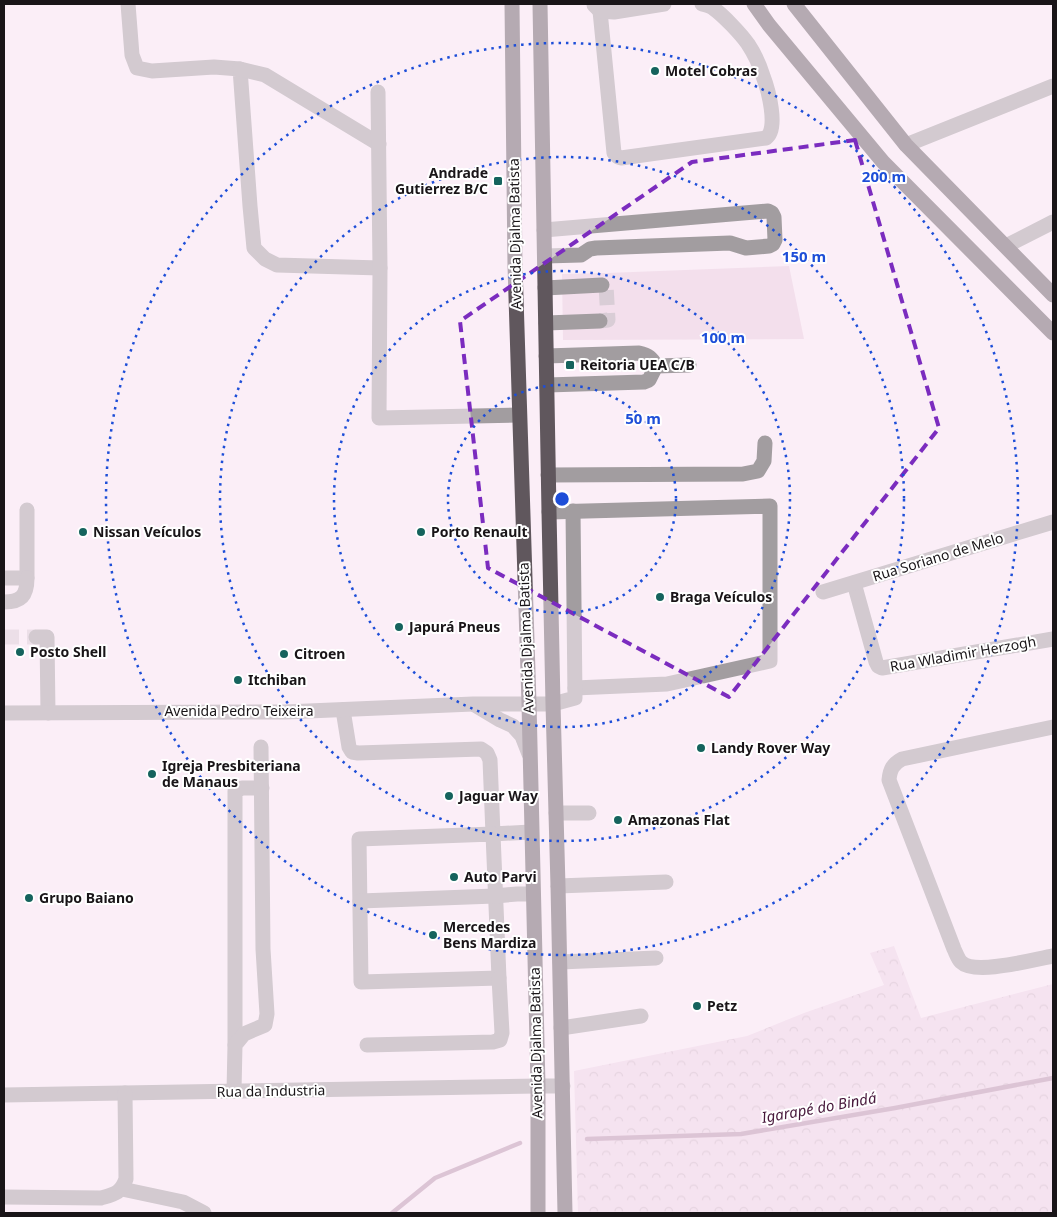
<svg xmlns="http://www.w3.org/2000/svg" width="1057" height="1217" font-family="'Noto Sans',sans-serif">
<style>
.built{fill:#f3dfec}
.park{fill:url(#park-crowns)}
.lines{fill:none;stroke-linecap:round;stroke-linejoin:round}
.stream{stroke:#b691aa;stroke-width:4.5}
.minor-tunnel{stroke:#d9cdd6;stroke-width:15;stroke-dasharray:15 8;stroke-linecap:butt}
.minor{stroke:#a29da0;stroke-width:15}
.major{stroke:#60575d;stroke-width:15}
.marked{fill:none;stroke:#7b2cbf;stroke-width:4;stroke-dasharray:10 6;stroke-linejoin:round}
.ring{fill:none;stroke:#1d4ed8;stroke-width:2.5;stroke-dasharray:2.5 5}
.poi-dot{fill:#15635d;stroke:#fff;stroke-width:2}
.labels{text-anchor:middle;stroke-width:4;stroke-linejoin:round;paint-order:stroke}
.poi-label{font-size:14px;font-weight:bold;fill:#191518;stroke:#fff;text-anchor:start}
.street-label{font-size:14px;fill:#191518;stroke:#fff}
.water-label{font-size:15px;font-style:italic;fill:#47183b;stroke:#fff}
.centre{fill:#1d4ed8;stroke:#fff;stroke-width:2.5}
.ring-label{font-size:15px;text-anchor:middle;font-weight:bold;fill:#1d4ed8;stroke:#fff;stroke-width:4;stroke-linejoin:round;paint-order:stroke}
</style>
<defs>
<pattern id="park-crowns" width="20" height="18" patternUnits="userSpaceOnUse" patternTransform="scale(1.25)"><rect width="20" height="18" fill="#eed4e6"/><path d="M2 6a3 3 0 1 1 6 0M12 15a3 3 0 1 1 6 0" fill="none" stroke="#ccb5c5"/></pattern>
</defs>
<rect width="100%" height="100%" fill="#fbeef7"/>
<polygon class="built" points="789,266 804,339 563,340 562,274 607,273"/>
<polygon class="park" points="894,946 921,1018 1053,984 1053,1213 578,1213 574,1071 747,1036 804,1013 884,985 870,953"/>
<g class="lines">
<g class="stream">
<polyline points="587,1139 741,1134 895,1108 1053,1078"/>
<polyline points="392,1213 435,1178 520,1143"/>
</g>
<g class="minor-tunnel">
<polyline points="600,321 608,320 606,285 602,285"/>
<polyline points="4,637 36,637"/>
</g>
<g class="minor">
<polyline points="128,4 132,55 137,68 152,71 214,67 240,69 250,206 254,248 265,259 277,265 380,268"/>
<path d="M 603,4 L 600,11 L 614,153 L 618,157 L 621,158 L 766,138 C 779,129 768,89 763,76 C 760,66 754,53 748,44 C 741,34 723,15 713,8 C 710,6 706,5 702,4"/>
<polyline points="594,5 600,11 614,12 664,4"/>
<polyline points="240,69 265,75 379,144"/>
<polyline points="378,92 380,268 379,418 519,415"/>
<polyline points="906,145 1053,86"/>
<polyline points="544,230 768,211 772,213 774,217 775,240 773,244 769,246 746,248 730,243 596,248 590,249 581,255 545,256"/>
<polyline points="1006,246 1053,222"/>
<polyline points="545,288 602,285"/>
<polyline points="546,323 600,321"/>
<path d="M 546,356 L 639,353 C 648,355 652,358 656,366"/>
<polyline points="656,366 689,365"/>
<polyline points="547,385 644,382 649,380 656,366"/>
<polyline points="548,475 743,474 758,471 764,461 765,443"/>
<polyline points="549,512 770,506 770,661 667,684 575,688"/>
<polyline points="4,578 27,578 27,510"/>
<polyline points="854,583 876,662 878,666 882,668 1053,639"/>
<polyline points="823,592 1053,522"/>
<path d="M 4,602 C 21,602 27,596 27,578"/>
<polyline points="36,637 47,637 48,713"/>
<polyline points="475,705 500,720 513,726 522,736 529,754"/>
<polyline points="343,710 349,747 352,752 358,753 481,749 487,753 490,760 493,834 531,832"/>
<polyline points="4,713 285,712 473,704 553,704 575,698 573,511"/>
<path d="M 1053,727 L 902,759 C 893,764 890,769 889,780 L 954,949 C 956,953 958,959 961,962 C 975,976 1035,959 1053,956"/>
<polyline points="556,813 589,813"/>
<polygon points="493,834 499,978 361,982 359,839"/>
<polyline points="558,886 666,882"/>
<polyline points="360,901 495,896 517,894 533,894"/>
<polyline points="560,962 656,958"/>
<polyline points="561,1028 641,1016"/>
<polyline points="235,1045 235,791 242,788 262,788"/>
<polyline points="367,1045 493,1042 500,1040 502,1033 499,978"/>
<polyline points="234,1091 235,1045 244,1034 265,1025 267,1014 263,949 261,747"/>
<polyline points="4,1095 538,1086 563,1086"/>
<polyline points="122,1189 183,1202 204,1213"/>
<path d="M 4,1197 L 101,1198 C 115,1194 121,1193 126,1179 L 125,1093"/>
</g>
<g class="major">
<polyline points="512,4 515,266 529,703 538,1086 538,1213"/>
<polyline points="540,4 549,512 553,704 558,886 565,1213"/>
<polyline points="754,4 769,25 883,162 1053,333"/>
<polyline points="794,4 906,145 1053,295"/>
</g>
</g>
<path d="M0 0H1057V1217H0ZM 855,140 L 939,428 L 729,697 L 488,568 L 460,321 L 692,162 Z" fill="#fbeef7" fill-opacity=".55" fill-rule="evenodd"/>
<path class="marked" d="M 855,140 L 939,428 L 729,697 L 488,568 L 460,321 L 692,162 Z"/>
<g class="ring">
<circle cx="562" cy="499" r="114"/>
<circle cx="562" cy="499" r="228"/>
<circle cx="562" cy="499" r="342"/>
<circle cx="562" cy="499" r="456"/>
</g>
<g class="poi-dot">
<circle cx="655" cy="71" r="5"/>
<rect x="493" y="176" width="10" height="10" rx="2.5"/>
<rect x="565" y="360" width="10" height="10" rx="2.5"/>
<circle cx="83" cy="532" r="5"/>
<circle cx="421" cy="532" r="5"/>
<circle cx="660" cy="597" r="5"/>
<circle cx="399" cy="627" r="5"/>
<circle cx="20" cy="652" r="5"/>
<circle cx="284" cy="654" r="5"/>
<circle cx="238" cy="680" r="5"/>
<circle cx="701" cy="748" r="5"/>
<circle cx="152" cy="774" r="5"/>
<circle cx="449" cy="796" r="5"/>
<circle cx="618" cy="820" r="5"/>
<circle cx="454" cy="877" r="5"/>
<circle cx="29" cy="898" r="5"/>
<circle cx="433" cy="935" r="5"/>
<circle cx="697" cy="1006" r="5"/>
</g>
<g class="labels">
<g class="poi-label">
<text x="665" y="76">Motel Cobras</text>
<text x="488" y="178" text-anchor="end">Andrade<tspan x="488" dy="16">Gutierrez B/C</tspan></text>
<text x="580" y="370">Reitoria UEA C/B</text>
<text x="93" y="537">Nissan Veículos</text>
<text x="431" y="537">Porto Renault</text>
<text x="670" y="602">Braga Veículos</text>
<text x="409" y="632">Japurá Pneus</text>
<text x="30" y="657">Posto Shell</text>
<text x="294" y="659">Citroen</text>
<text x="248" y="685">Itchiban</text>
<text x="711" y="753">Landy Rover Way</text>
<text x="162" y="771">Igreja Presbiteriana<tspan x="162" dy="16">de Manaus</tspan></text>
<text x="459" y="801">Jaguar Way</text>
<text x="628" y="825">Amazonas Flat</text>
<text x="464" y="882">Auto Parvi</text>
<text x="39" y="903">Grupo Baiano</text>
<text x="443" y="932">Mercedes<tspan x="443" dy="16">Bens Mardiza</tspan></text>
<text x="707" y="1011">Petz</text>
</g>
<g class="street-label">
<text transform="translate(515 234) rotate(-91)" y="5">Avenida Djalma Batista</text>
<text transform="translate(938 557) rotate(-17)" y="5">Rua Soriano de Melo</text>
<text transform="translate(526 638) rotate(-92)" y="5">Avenida Djalma Batista</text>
<text transform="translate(963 654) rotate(-10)" y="5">Rua Wladimir Herzogh</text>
<text x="239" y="716">Avenida Pedro Teixeira</text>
<text transform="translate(536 1043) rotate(-91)" y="5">Avenida Djalma Batista</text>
<text transform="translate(271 1091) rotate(-1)" y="5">Rua da Industria</text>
</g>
<g class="water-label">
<text transform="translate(819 1108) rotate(-10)" y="5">Igarapé do Bindá</text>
</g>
</g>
<circle cx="562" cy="499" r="8" class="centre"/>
<g class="ring-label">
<text x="884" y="182">200 m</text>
<text x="804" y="262">150 m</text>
<text x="723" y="343">100 m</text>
<text x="643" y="424">50 m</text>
</g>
<rect width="1057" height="1217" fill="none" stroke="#191518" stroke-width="10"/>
</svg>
